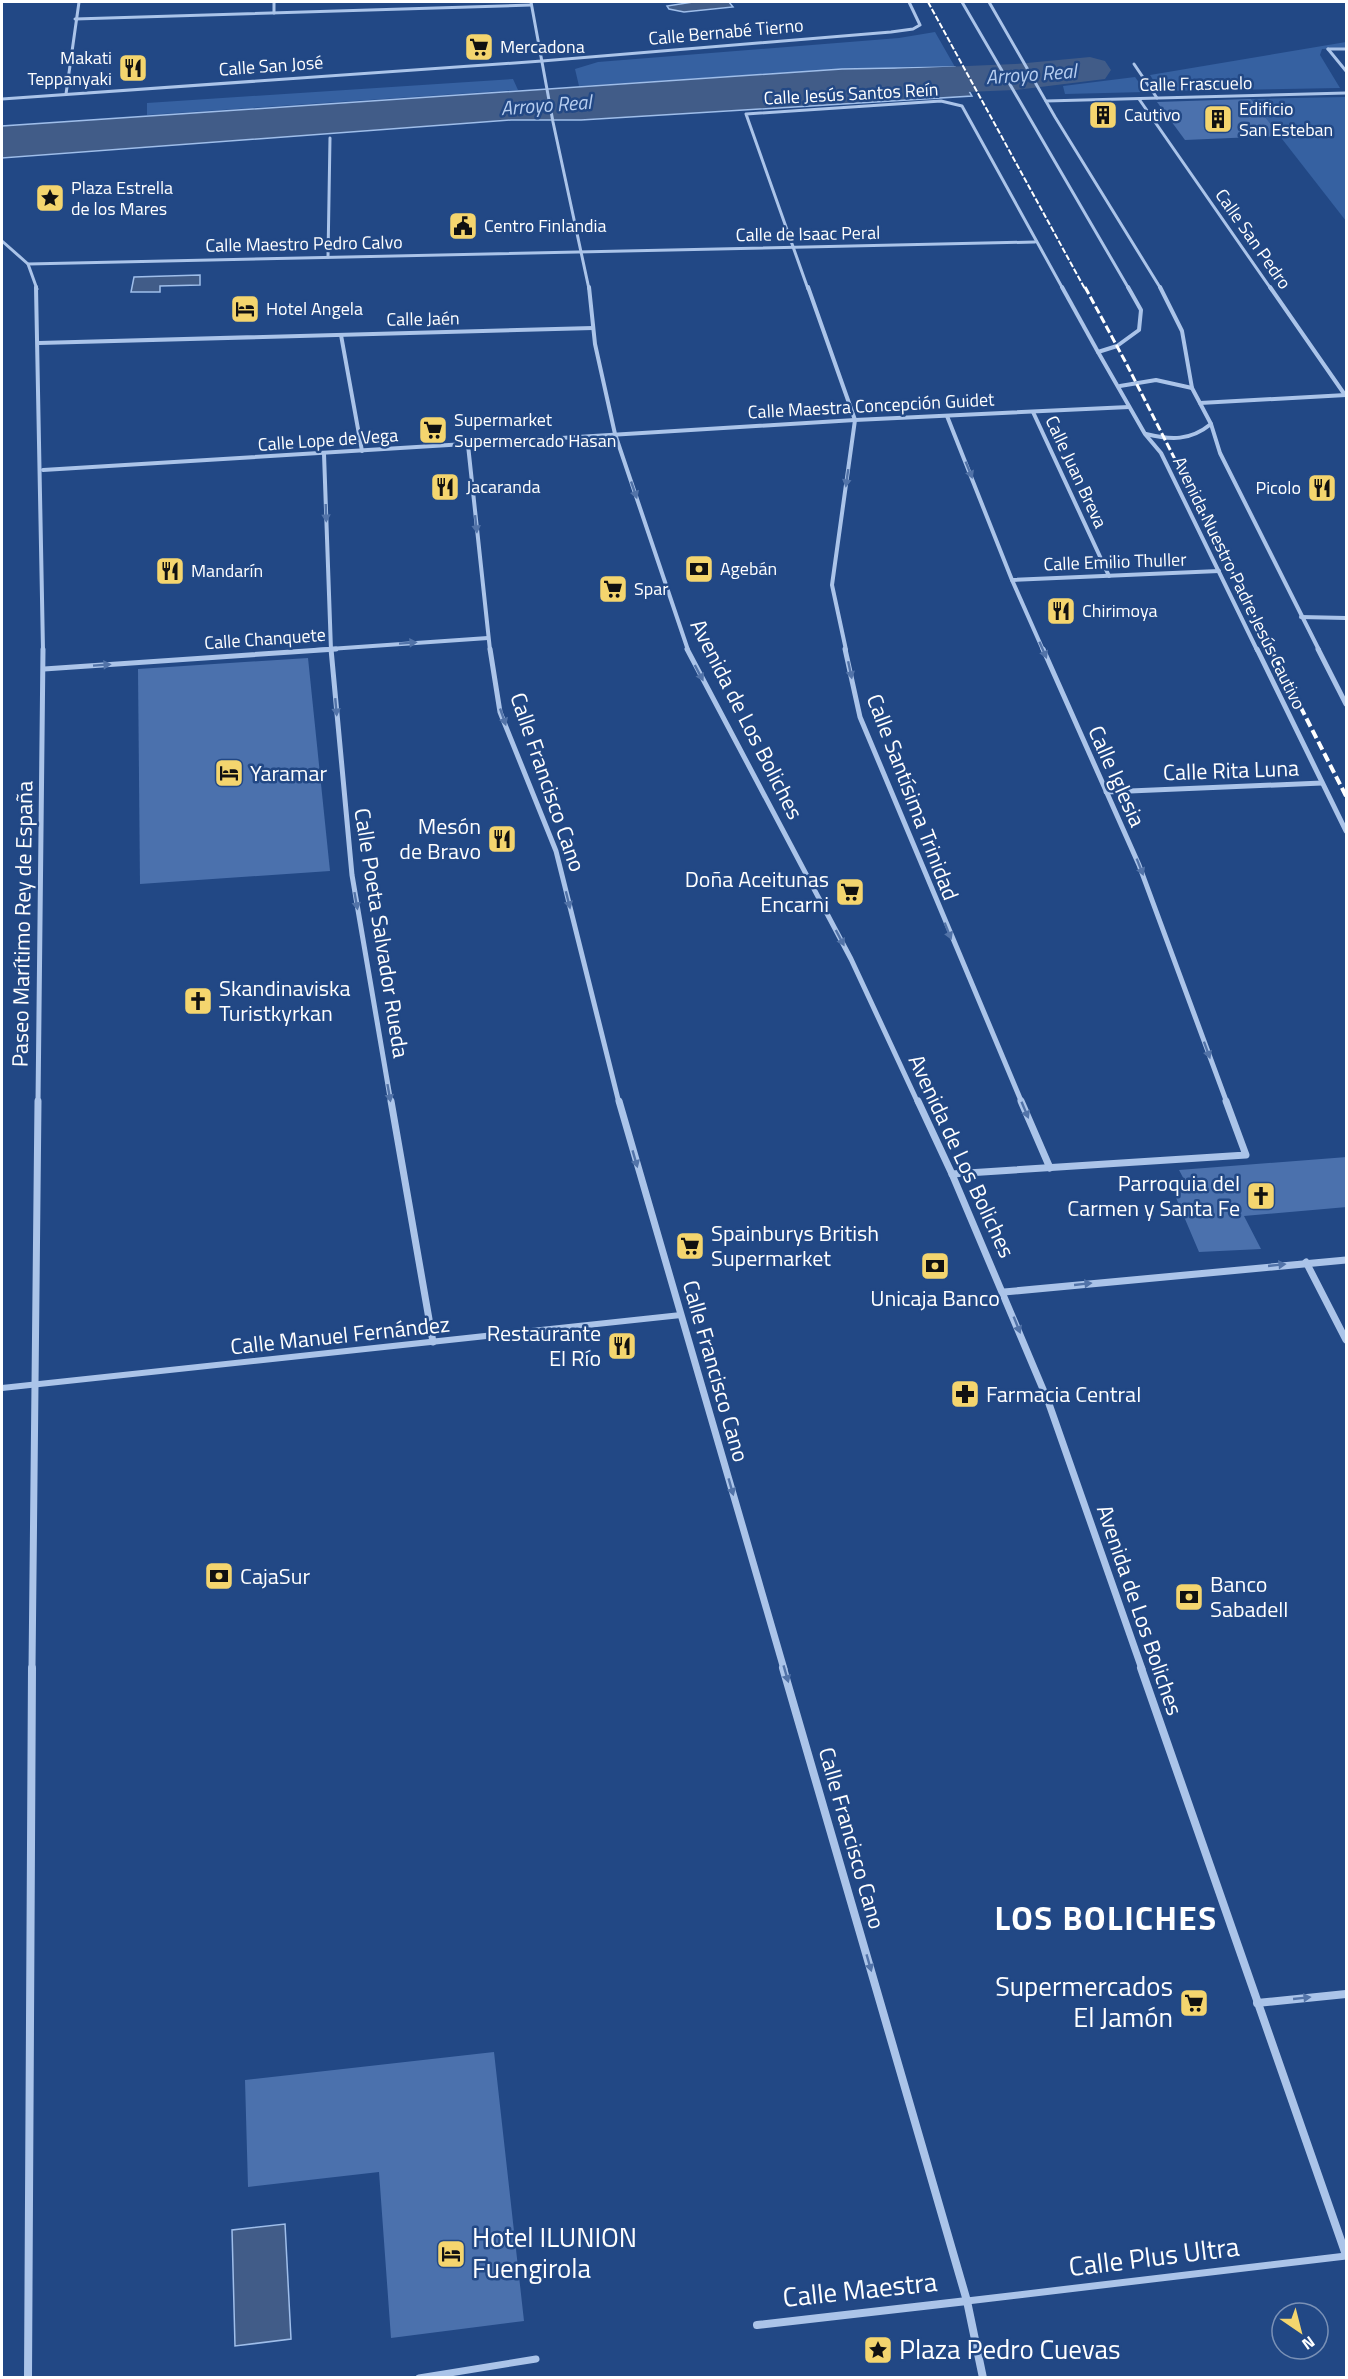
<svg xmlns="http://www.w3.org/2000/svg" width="1348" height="2379" font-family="'Titillium Web',sans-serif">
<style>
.green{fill:#3661a1}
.water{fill:#415c88;stroke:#9fbeea;stroke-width:1.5}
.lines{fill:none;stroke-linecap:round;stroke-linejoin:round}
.river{fill:#415c88;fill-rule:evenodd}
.building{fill:#4b71ad}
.pedestrian-far1{stroke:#abc4e9;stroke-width:6}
.pedestrian{stroke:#abc4e9;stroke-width:7}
.minor-far4{stroke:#abc4e9;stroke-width:3}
.minor-far3{stroke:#abc4e9;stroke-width:4}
.minor-far2{stroke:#abc4e9;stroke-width:5}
.minor-far1{stroke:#abc4e9;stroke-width:7}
.minor{stroke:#abc4e9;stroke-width:8}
.rail-far2{stroke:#fff;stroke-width:2;stroke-dasharray:6 2;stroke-linecap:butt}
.rail-far1{stroke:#fff;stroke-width:3;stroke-dasharray:8 3;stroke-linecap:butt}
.rail{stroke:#fff;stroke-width:4;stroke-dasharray:9 4;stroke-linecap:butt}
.oneway{fill:#5273a8}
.labels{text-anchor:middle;stroke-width:5;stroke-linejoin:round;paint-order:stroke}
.far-street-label{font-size:18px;fill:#fff;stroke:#224885}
.far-poi-label{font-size:18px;fill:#fff;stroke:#224885;text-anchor:start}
.far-water-label{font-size:20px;font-style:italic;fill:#b7cef0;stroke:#224885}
.street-label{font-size:22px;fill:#fff;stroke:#224885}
.poi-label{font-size:22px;fill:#fff;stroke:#224885;text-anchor:start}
.near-poi-label{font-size:27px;fill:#fff;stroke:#224885;text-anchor:start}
.near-street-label{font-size:27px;fill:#fff;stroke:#224885}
.near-district-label{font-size:33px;font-weight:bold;letter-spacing:1.5px;fill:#fff;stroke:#224885}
</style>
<rect width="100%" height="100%" fill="#224885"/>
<g class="green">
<polygon points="935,32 955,67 842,69 579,86 575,69 598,62 899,38"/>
<polygon points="1346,42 1346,48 1322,49 1320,55 1340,88 1160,91 1150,75"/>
<polygon points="1135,77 1146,92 1065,94 1063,86"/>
<polygon points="513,79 518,90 147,115 147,103"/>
<polygon points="1346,97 1346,221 1251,99"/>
</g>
<g class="water">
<polygon points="693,2 729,2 733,7 684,12 669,9 667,6"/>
<polygon points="955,67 972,96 581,120 511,120 2,158 2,126 842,69"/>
<polygon points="200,275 200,285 160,286 160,292 131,292 134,277"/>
<polygon points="285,2224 291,2339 235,2346 232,2230"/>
</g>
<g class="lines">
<polygon class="river" points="1090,57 1105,61 1111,70 1105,79 1015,90 846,97 831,93 824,84 831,75 846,71 1015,64"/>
</g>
<g class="building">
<polygon points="1247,99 1251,99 1280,136 1185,140 1157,102"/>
<polygon points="308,658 330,871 140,884 138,669"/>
<polygon points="1347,1157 1347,1207 1244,1216 1261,1249 1199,1252 1171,1186 1187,1185 1179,1170"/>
<polygon points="494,2052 524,2321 391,2338 379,2172 248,2187 245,2080"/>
</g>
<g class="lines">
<polyline class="pedestrian-far1" points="2,1388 681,1315"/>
<g class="pedestrian">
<polyline points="967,2301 1346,2256"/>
<polyline points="419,2378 536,2359"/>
</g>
<g class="minor-far4">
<polyline points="274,2 274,13"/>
<polyline points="531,2 553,122 589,289"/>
<polyline points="962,2 1129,289"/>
<polyline points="989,2 1055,117 1161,289"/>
<polyline points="75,19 531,5"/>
<polyline points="1328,49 1346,71"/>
<polyline points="1328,49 1346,49"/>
<polyline points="1134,64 1157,98"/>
<polyline points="66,94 79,2"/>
<polyline points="2,99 542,61 891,32 913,29 920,25 909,2"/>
<polyline points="1139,99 1271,289"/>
<polyline points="1046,101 1346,93"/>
<polyline points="2,241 28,264 37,289"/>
<polyline points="328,257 330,138"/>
<polyline points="28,264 1035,242"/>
<polyline points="808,289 746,114 941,101 962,106 1063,289"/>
</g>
<g class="minor-far3">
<polyline points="36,287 43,650"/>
<polyline points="589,287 595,344 615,434 688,650"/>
<polyline points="808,287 855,420 832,585 846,650"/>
<polyline points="1062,287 1098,352"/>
<polyline points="1128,287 1141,310 1139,330 1117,346 1098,352 1145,434 1161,453 1257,650"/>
<polyline points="1160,287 1182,331 1192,388 1211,424 1220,453 1319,650"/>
<polyline points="1270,287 1345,395"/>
<polyline points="341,335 362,451"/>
<polyline points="39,343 593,328"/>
<polyline points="1120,386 1156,380 1192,388"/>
<polyline points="1200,403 1346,395"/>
<polyline points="1033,412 1109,576"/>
<polyline points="947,416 1012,580 1043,650"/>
<path d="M 1146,434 C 1171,440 1190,441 1211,424"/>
<polyline points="468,445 490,650"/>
<polyline points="324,454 331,650"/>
<polyline points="43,470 855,420 1129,407"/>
<polyline points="1012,580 1219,571"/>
<polyline points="1301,617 1346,618"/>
<polyline points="315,650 488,638"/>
</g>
<g class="minor-far2">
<polyline points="331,649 352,875 391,1103"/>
<polyline points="490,649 500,712 556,851 619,1103"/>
<polyline points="687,649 851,959 918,1103"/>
<polyline points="845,649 860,717 1022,1103"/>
<polyline points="1043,649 1139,865 1227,1103"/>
<polyline points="1257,649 1346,831"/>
<polyline points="1318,649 1346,704"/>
<polyline points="44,669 336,649"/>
<polyline points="1106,792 1322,783"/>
<polyline points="38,1103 43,649"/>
</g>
<g class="minor-far1">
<polyline points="391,1101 433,1342"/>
<polyline points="619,1101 784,1669"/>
<polyline points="918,1101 952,1174 1048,1401 1142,1669"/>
<polyline points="1021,1101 1050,1168"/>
<polyline points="952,1174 1246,1155 1226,1101"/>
<polyline points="1306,1262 1346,1340"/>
<polyline points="1004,1292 1346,1260"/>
<polyline points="32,1669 38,1101"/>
</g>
<g class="minor">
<polyline points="783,1668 967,2301 983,2378"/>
<polyline points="1141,1668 1346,2255"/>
<polyline points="1257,2003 1346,1994"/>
<polyline points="757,2325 967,2301"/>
<polyline points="28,2378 32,1668"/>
</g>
<polyline class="rail-far2" points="928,2 1085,289"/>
<polyline class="rail-far1" points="1085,287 1126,363 1272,650"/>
<polyline class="rail" points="1271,649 1346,796"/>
</g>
<defs><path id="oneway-solid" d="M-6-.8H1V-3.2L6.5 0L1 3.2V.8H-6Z" transform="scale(1.5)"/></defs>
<g class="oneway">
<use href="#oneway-solid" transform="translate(969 470) rotate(68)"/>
<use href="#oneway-solid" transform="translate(847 478) rotate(98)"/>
<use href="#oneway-solid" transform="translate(634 490) rotate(71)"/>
<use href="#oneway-solid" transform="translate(326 513) rotate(88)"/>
<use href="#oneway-solid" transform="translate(476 524) rotate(84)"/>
<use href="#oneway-solid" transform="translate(408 643) rotate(-4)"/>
<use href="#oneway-solid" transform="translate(1043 650) rotate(66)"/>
<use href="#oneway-solid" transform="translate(102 665) rotate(-4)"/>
<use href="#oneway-solid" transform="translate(850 670) rotate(78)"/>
<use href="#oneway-solid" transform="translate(699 673) rotate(62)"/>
<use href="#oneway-solid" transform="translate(336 707) rotate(85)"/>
<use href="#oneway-solid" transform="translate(503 717) rotate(71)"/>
<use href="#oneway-solid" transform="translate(1140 867) rotate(68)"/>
<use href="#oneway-solid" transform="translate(568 900) rotate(76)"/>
<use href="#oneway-solid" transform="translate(356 901) rotate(80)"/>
<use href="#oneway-solid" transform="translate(948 931) rotate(68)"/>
<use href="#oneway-solid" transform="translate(840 938) rotate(62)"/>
<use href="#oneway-solid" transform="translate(1207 1050) rotate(70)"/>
<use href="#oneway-solid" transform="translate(389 1093) rotate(80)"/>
<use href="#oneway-solid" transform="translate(1025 1110) rotate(67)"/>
<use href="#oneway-solid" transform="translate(635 1159) rotate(74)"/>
<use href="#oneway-solid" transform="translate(1277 1265) rotate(-6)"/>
<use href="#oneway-solid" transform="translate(1083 1284) rotate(-6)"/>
<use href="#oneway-solid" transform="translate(1017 1325) rotate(68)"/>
<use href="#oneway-solid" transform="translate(731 1487) rotate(74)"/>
<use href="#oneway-solid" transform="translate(786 1674) rotate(74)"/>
<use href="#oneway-solid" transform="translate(869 1963) rotate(74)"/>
<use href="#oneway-solid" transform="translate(1302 1998) rotate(-6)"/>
</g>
<defs>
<g id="supermarket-square" transform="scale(1.5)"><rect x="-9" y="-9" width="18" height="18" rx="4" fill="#f4d56e" stroke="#224885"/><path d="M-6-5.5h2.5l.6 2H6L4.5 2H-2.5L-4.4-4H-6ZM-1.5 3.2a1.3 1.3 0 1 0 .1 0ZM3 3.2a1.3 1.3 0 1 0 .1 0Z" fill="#111"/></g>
<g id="restaurant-square" transform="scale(1.5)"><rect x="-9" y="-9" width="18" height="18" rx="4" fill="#f4d56e" stroke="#224885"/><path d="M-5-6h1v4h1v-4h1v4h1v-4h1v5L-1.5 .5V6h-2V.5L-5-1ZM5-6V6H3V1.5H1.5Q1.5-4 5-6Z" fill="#111"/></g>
<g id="building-square" transform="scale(1.5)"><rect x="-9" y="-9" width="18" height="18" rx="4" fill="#f4d56e" stroke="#224885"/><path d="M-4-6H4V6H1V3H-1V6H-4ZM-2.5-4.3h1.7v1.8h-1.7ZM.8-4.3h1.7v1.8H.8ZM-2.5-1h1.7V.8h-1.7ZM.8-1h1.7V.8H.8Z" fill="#111"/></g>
<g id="sight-square" transform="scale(1.5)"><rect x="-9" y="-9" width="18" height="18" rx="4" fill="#f4d56e" stroke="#224885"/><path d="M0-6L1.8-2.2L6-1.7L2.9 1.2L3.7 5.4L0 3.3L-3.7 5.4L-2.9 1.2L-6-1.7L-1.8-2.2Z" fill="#111"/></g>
<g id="civic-square" transform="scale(1.5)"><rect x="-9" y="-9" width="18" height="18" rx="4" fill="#f4d56e" stroke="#224885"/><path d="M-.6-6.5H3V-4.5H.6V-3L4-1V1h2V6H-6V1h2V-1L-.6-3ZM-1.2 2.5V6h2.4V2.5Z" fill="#111"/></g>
<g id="hotel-square" transform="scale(1.5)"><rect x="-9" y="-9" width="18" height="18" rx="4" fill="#f4d56e" stroke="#224885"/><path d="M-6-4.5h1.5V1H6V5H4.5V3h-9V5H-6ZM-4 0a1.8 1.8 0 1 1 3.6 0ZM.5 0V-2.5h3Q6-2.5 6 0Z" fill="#111"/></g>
<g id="bank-square" transform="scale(1.5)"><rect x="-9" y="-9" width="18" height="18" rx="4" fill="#f4d56e" stroke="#224885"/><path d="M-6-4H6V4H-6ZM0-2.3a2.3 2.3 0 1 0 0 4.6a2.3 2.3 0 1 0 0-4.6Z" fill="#111"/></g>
<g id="church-square" transform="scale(1.5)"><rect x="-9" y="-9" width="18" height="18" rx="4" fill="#f4d56e" stroke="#224885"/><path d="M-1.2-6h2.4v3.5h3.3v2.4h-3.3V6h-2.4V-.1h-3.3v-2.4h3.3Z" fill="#111"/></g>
<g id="pharmacy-square" transform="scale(1.5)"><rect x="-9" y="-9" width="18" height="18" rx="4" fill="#f4d56e" stroke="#224885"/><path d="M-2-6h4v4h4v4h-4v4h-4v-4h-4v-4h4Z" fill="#111"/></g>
</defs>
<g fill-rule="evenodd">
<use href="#supermarket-square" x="479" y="47"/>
<use href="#restaurant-square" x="133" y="68"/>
<use href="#building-square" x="1103" y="115"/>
<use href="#building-square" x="1218" y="119"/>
<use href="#sight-square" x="50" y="198"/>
<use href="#civic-square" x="463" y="226"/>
<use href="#hotel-square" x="245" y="309"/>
<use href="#supermarket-square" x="433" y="430"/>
<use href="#restaurant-square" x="445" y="487"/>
<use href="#restaurant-square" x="1322" y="488"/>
<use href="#bank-square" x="699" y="569"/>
<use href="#restaurant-square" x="170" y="571"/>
<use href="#supermarket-square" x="613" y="589"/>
<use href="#restaurant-square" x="1061" y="611"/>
<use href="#hotel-square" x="229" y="773"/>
<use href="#restaurant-square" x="502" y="839"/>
<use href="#supermarket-square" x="850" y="892"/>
<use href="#church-square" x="198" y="1001"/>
<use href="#church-square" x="1261" y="1196"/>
<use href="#supermarket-square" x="690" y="1246"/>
<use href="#bank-square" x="935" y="1266"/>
<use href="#restaurant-square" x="622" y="1346"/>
<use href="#pharmacy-square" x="965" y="1394"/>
<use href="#bank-square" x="219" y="1576"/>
<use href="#bank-square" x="1189" y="1597"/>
<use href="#supermarket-square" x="1194" y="2003"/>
<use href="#hotel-square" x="451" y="2254"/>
<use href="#sight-square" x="878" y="2350"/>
</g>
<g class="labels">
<g class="far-street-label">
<text transform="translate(726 32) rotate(-5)" y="6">Calle Bernabé Tierno</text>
<text transform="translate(271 66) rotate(-4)" y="6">Calle San José</text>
<text transform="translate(1196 84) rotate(-1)" y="6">Calle Frascuelo</text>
<text transform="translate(851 94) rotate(-3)" y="6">Calle Jesús Santos Reín</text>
<text transform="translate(808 234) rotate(-1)" y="6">Calle de Isaac Peral</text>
<text transform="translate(1253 239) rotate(55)" y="6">Calle San Pedro</text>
<text transform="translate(304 244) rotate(-1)" y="6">Calle Maestro Pedro Calvo</text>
<text transform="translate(423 319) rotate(-1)" y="6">Calle Jaén</text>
<text transform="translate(871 406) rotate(-3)" y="6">Calle Maestra Concepción Guidet</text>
<text transform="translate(328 440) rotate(-4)" y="6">Calle Lope de Vega</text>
<text transform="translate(1076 472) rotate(65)" y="6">Calle Juan Breva</text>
<text transform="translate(1115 562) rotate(-2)" y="6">Calle Emilio Thuller</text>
<text transform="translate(1239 583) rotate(64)" y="6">Avenida Nuestro Padre Jesús Cautivo</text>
<text transform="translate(265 639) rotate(-4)" y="6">Calle Chanquete</text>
</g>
<g class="far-poi-label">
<text x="500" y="53">Mercadona</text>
<text x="112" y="64" text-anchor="end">Makati<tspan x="112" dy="21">Teppanyaki</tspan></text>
<text x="1239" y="115">Edificio<tspan x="1239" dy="21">San Esteban</tspan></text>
<text x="1124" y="121">Cautivo</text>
<text x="71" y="194">Plaza Estrella<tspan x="71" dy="21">de los Mares</tspan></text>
<text x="484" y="232">Centro Finlandia</text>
<text x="266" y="315">Hotel Angela</text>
<text x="454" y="426">Supermarket<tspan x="454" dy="21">Supermercado Hasan</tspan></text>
<text x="466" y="493">Jacaranda</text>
<text x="1301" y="494" text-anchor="end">Picolo</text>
<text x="720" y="575">Agebán</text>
<text x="191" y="577">Mandarín</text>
<text x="634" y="595">Spar</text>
<text x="1082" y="617">Chirimoya</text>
</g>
<g class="far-water-label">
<text transform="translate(1031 74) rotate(-4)" y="7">Arroyo Real</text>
<text transform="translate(546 105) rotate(-4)" y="7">Arroyo Real</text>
</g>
<g class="street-label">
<text transform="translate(747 719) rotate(63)" y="8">Avenida de Los Boliches</text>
<text transform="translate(1231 770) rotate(-2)" y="8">Calle Rita Luna</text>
<text transform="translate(1117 776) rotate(66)" y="8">Calle Iglesia</text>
<text transform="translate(548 782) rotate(71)" y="8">Calle Francisco Cano</text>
<text transform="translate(913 797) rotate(69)" y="8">Calle Santísima Trinidad</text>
<text transform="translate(22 924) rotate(-89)" y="8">Paseo Marítimo Rey de España</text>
<text transform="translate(382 933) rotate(81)" y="8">Calle Poeta Salvador Rueda</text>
<text transform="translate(962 1156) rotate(65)" y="8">Avenida de Los Boliches</text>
<text transform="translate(340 1335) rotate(-6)" y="8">Calle Manuel Fernández</text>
<text transform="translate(716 1371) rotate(74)" y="8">Calle Francisco Cano</text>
<text transform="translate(1140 1610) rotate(71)" y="8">Avenida de Los Boliches</text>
<text transform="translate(852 1838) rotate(74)" y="8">Calle Francisco Cano</text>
</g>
<g class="poi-label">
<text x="250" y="781">Yaramar</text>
<text x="481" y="834" text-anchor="end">Mesón<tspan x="481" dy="25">de Bravo</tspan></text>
<text x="829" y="887" text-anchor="end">Doña Aceitunas<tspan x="829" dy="25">Encarni</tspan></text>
<text x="219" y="996">Skandinaviska<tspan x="219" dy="25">Turistkyrkan</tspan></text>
<text x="1240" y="1191" text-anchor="end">Parroquia del<tspan x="1240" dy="25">Carmen y Santa Fe</tspan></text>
<text x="711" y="1241">Spainburys British<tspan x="711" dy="25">Supermarket</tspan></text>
<text x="935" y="1306" text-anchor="middle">Unicaja Banco</text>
<text x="601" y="1341" text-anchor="end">Restaurante<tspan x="601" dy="25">El Río</tspan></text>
<text x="986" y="1402">Farmacia Central</text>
<text x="240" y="1584">CajaSur</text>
<text x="1210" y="1592">Banco<tspan x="1210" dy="25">Sabadell</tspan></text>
</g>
<g class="near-poi-label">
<text x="1173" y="1996" text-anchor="end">Supermercados<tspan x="1173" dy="31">El Jamón</tspan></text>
<text x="472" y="2247">Hotel ILUNION<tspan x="472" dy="31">Fuengirola</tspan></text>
<text x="899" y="2359">Plaza Pedro Cuevas</text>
</g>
<g class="near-street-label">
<text transform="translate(1154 2257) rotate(-7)" y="9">Calle Plus Ultra</text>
<text transform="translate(860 2290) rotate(-6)" y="9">Calle Maestra</text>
</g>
<g class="near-district-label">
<text x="1106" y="1930">LOS BOLICHES</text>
</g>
</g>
<rect width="1348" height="2379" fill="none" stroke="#ffffff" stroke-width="6"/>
<g transform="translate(1300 2331) rotate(145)"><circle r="28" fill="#224885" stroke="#7a91b6" stroke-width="1.5"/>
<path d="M0-4.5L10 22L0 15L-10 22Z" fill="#f4d56e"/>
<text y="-9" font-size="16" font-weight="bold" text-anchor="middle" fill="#ffffff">N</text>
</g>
</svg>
